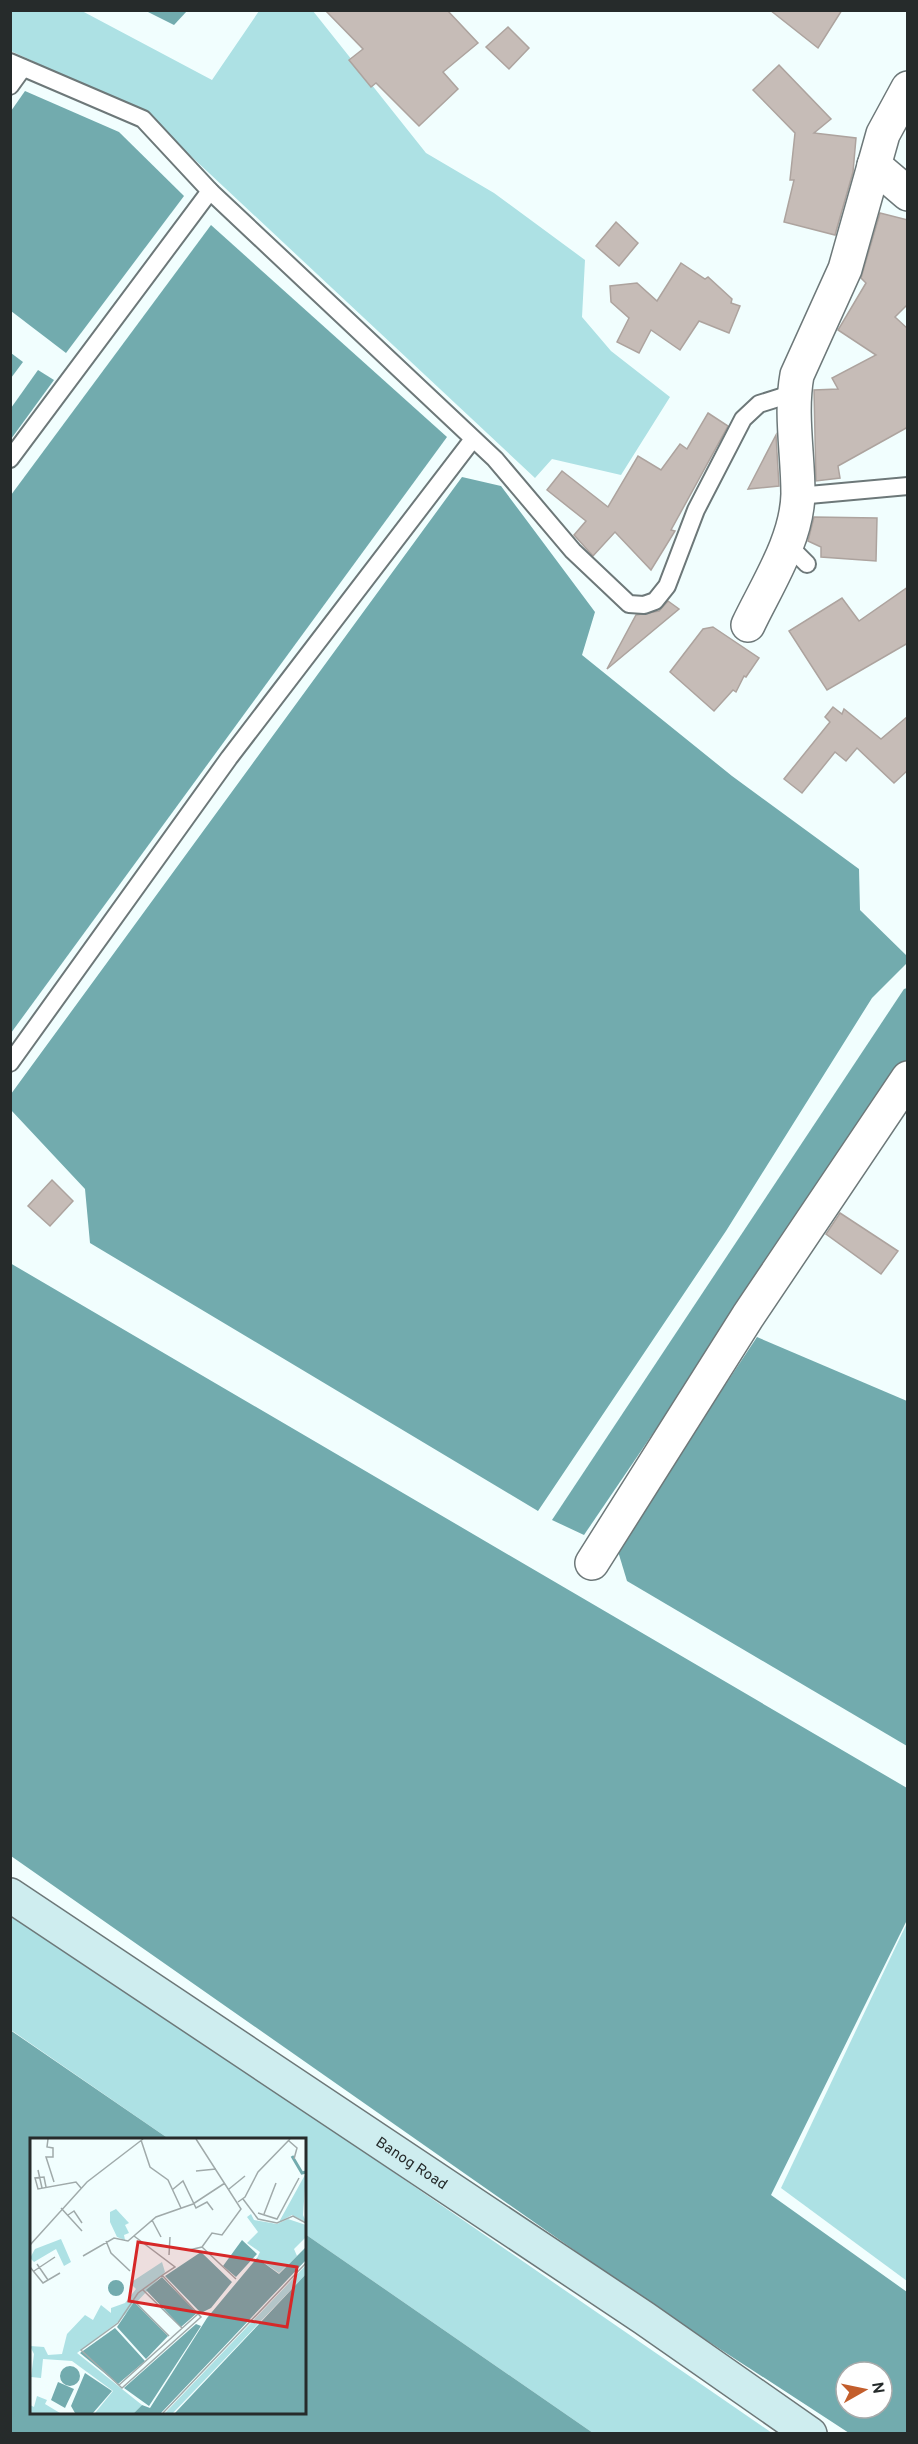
<svg xmlns="http://www.w3.org/2000/svg" width="918" height="2444" font-family="Overpass,sans-serif">
<style>
.green{fill:#ade1e4}
.water{fill:#72abae;fill-rule:evenodd}
.building{fill:#c6bcb7;stroke:#ada39e;stroke-width:1.5}
.lines{fill:none;stroke-linecap:round;stroke-linejoin:round}
.lane-casing{stroke:#6d7879;stroke-width:20}
.street-casing{stroke:#6d7879;stroke-width:36}
.secondary-casing{stroke:#6d7879;stroke-width:36}
.lane{stroke:#fff;stroke-width:16}
.street{stroke:#fff;stroke-width:33}
.secondary{stroke:#ceedef;stroke-width:33}
.labels{text-anchor:middle;stroke-width:6;stroke-linejoin:round;paint-order:stroke}
.street-label{font-size:15px;fill:#262b2b;stroke:#fff}
.inset-river{fill:none;stroke:#72abae;stroke-width:3}
.inset-road{fill:none;stroke:#a0aaaa;stroke-width:1.5}
.view{fill:#d62828;fill-opacity:0.15;stroke:#d62828;stroke-width:3}
.inset-edge{fill:none;stroke:#262b2b;stroke-width:3}
</style>
<rect width="100%" height="100%" fill="#f1fefe"/>
<g class="green">
<polygon points="11,11 82,11 212,80 259,11 313,11 426,153 494,193 585,260 582,317 611,351 670,397 621,475 552,459 535,478 146,114 11,51"/>
<polygon points="10,1908 772,2433 593,2433 305,2234 304,2140 169,2139 11,2030"/>
<polygon points="907,1923 907,2281 781,2188"/>
</g>
<g class="water">
<polygon points="146,11 187,10 187,11 174,25"/>
<polygon points="25,91 119,132 184,196 66,353 11,311 11,111"/>
<polygon points="211,225 447,437 11,1033 11,495"/>
<polygon points="11,353 23,362 11,378"/>
<polygon points="38,370 54,380 11,439 11,408"/>
<polygon points="462,477 501,486 595,612 582,655 732,776 859,869 860,910 907,956 907,963 872,998 726,1231 538,1511 90,1243 85,1189 11,1110 11,1094"/>
<polygon points="907,988 907,1059 584,1535 552,1520 904,989"/>
<path d="M 10,1263 L 907,1788 L 907,1920 L 771,2195 L 907,2292 L 907,2433 L 849,2433 L 657,2308 L 11,1856 ZM 846,2372 L 882,2372 L 882,2408 L 846,2408 Z"/>
<polygon points="757,1337 907,1401 907,1746 627,1581 617,1548"/>
<polygon points="10,2030 169,2139 32,2140 32,2412 304,2412 305,2234 593,2433 11,2433"/>
</g>
<g class="building">
<polygon points="325,10 447,10 478,43 443,72 458,89 419,126 376,83 371,87 349,60 363,49"/>
<polygon points="770,10 842,10 818,48"/>
<polygon points="508,27 529,48 509,69 486,47"/>
<polygon points="779,65 831,119 814,133 856,138 853,172 835,235 784,222 794,180 790,180 795,133 753,90"/>
<polygon points="880,213 908,220 908,304 895,317 908,329 908,427 838,466 840,478 816,481 814,390 838,389 832,378 876,355 838,330 866,283 861,278"/>
<polygon points="616,222 638,243 619,266 596,246"/>
<polygon points="681,263 705,279 708,277 732,299 731,303 740,306 729,333 699,321 680,350 651,330 639,353 617,342 629,318 611,302 610,286 637,283 657,301"/>
<polygon points="708,413 728,426 671,530 675,531 651,570 615,532 593,556 574,535 586,521 547,490 562,471 608,507 638,456 661,470 680,444 687,449"/>
<polygon points="776,435 779,486 748,489"/>
<polygon points="814,517 877,518 876,561 821,557 821,547 808,541"/>
<polygon points="908,587 908,643 827,690 789,631 842,598 859,621"/>
<polygon points="668,601 679,609 607,669 636,615 659,611"/>
<polygon points="713,627 759,658 746,677 744,676 736,692 733,690 714,711 670,672 703,629"/>
<polygon points="833,707 842,714 844,709 881,739 908,716 908,770 894,783 857,748 846,761 835,752 802,793 784,779 830,722 825,717"/>
<polygon points="52,1180 73,1201 50,1226 28,1206"/>
<polygon points="840,1213 898,1251 881,1274 826,1234"/>
</g>
<g class="lines">
<g class="lane-casing">
<g id="lane">
<polyline points="10,62 143,119 210,191 495,459 573,551 629,604 644,605 655,601 667,586 696,510 743,419 759,404 794,393"/>
<polyline points="10,86 23,68"/>
<polyline points="10,459 210,191"/>
<polyline points="798,496 908,486"/>
<polyline points="787,544 807,564"/>
<polyline points="10,1063 229,758 473,439"/>
</g>
</g>
<g class="street-casing">
<g id="street">
<polyline points="874,165 908,194"/>
<path d="M 748,625 C 767,585 797,540 798,494 C 798,454 790,413 797,375 L 845,269 L 883,134 L 908,88"/>
<polyline points="592,1563 748,1316 908,1078"/>
</g>
</g>
<g class="secondary-casing">
<g id="secondary">
<path id="s1" d="M 10,1895 L 644,2318 L 810,2434"/>
</g>
</g>
<use href="#lane" class="lane"/>
<use href="#street" class="street"/>
<use href="#secondary" class="secondary"/>
</g>
<g class="labels">
<g class="street-label">
<text dy="5" stroke="none"><textPath href="#s1" startOffset="483">Banog Road</textPath></text>
</g>
</g>
<g transform="translate(30 2138)">
<rect width="276" height="276" fill="#f1fefe"/>
<path d="M 276,35 L 273,77 L 276,84 L 262,77 L 249,84 ZM 86,71 L 99,85 L 95,87 L 99,95 L 94,97 L 95,102 L 87,99 L 80,84 L 80,74 ZM 221,76 L 224,82 L 247,86 L 258,81 L 276,87 L 276,99 L 264,111 L 267,118 L 249,135 L 227,120 L 230,114 L 217,105 L 228,94 L 217,79 ZM 31,101 L 41,124 L 34,128 L 26,111 L 4,124 L 0,120 L 5,111 ZM 132,124 L 135,134 L 88,184 L 47,215 L 112,267 L 104,275 L 65,275 L 83,253 L 42,223 L 13,221 L 11,240 L 1,239 L 4,216 L 0,208 L 14,209 L 18,217 L 32,216 L 37,196 L 55,177 L 63,182 L 71,167 L 81,175 L 81,170 L 95,165 L 106,151 L 100,145 ZM 276,127 L 276,136 L 143,275 L 135,275 ZM 7,258 L 17,262 L 15,266 L 30,275 L 1,275 L 0,267 L 4,269 Z" fill="#ade1e4"/>
<path d="M 212,102 L 227,116 L 206,139 L 193,128 ZM 276,109 L 276,122 L 131,275 L 104,275 L 112,267 L 120,270 L 177,180 L 227,120 L 249,136 ZM 171,114 L 202,144 L 181,170 L 171,175 L 135,138 ZM 276,136 L 276,275 L 145,275 L 229,186 ZM 132,139 L 167,175 L 151,189 L 116,152 ZM78 150a8 8 0 1 1 16 0a8 8 0 1 1-16 0ZM 104,164 L 138,198 L 116,221 L 87,189 ZM 166,186 L 171,188 L 119,268 L 94,250 ZM 85,190 L 115,223 L 88,246 L 50,215 ZM30 238a10 10 0 1 1 20 0a10 10 0 1 1-20 0ZM 55,235 L 82,253 L 63,275 L 45,275 L 41,268 ZM 28,244 L 44,251 L 35,270 L 21,262 Z" fill="#72abae"/>
<path class="inset-river" d="M 262,18 L 272,35 L 276,34"/>
<path class="inset-road" d="M 18,1 L 17,9 L 23,10 L 23,19 L 16,19 L 24,44M 111,2 L 120,29 L 138,42 L 151,70M 259,3 L 267,10 L 264,21M 8,32 L 12,50M 166,33 L 186,31M 16,49 L 14,39 L 5,40 L 8,51 L 46,44 L 51,50M 199,51 L 215,38M 142,52 L 153,43 L 166,70 L 177,64 L 183,72M 213,61 L 228,81 L 247,85 L 263,78 L 276,85M 208,64 L 215,59 L 228,34 L 260,1M 31,70 L 52,93M 228,75 L 247,81 L 269,40M 234,76 L 246,45M 38,77 L 44,73 L 52,85M 122,82 L 131,99M 104,98 L 145,129 L 134,136 L 108,155 L 88,185 L 51,212 L 92,250 L 171,179 L 132,137M 76,103 L 81,115 L 100,133M 0,107 L 57,44 L 113,1M 172,109 L 206,141M 159,112 L 172,109 L 182,95 L 192,97 L 211,71 L 166,1M 139,117 L 140,99M 53,118 L 84,100 L 98,103 L 126,79 L 163,66 L 195,45M 7,126 L 18,142M 0,129 L 13,145 L 30,135M 4,133 L 25,119M 113,152 L 152,190M 104,163 L 139,198M 89,247 L 169,175M 133,275 L 276,125"/>
<path class="view" d="M 108,104 L 267,129 L 257,189 L 99,163 Z"/>
<rect width="276" height="276" class="inset-edge"/>
</g>
<rect width="918" height="2444" fill="none" stroke="#262b2b" stroke-width="24"/>
<g transform="translate(864 2390) rotate(81)"><circle r="28" fill="#ffffff" stroke="#a8aaaa" stroke-width="1.5"/>
<path d="M0-4.5L10 22L0 15L-10 22Z" fill="#c35e2c"/>
<text y="-9" font-size="16" font-weight="bold" text-anchor="middle" fill="#262b2b">N</text>
</g>
</svg>
